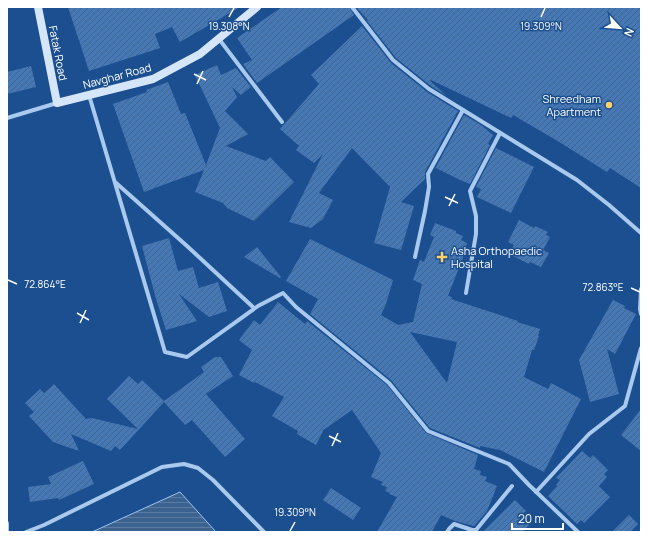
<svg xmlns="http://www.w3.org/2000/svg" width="648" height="539" font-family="Manrope,sans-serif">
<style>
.water{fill:url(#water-rules);stroke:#9cc4f0}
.building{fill:url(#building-hatch);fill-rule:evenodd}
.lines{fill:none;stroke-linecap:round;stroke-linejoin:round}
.street{stroke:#a9c9ee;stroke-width:4}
.secondary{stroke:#d6e6fa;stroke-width:8}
.ticks{fill:none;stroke:#fff;stroke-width:1.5}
.poi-dot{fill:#ffd166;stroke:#1b4f8f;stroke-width:1.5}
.labels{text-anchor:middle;stroke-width:3;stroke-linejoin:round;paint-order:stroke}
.street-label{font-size:11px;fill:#fff;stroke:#1b4f8f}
.poi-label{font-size:11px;fill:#fff;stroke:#1b4f8f;text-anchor:end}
.ticks-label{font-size:10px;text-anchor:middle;fill:#fff;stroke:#1b4f8f;stroke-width:3;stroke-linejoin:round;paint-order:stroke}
</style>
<defs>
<pattern id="water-rules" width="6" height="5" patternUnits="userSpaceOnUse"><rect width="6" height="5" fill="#3c6290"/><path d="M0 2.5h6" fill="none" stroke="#597aa1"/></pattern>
<pattern id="building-hatch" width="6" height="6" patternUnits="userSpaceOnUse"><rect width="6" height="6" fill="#4478b7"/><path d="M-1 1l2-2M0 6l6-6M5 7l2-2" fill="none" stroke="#486282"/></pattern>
</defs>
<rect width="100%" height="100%" fill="#1b4f8f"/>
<polygon class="water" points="180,492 216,532 92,532"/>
<g class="building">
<polygon points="68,7 240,7 180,42 172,27 155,34 160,48 89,71"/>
<polygon points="282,7 349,7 354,15 257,83 243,64 252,60 237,38"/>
<polygon points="356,7 641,7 641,188 610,168 607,172 556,140 513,115 511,118 431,80 430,81 447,96 431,86 396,58 367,21 368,20"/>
<polygon points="362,26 391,63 427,92 458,111 425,172 425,179 401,202 414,206 401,250 374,243 390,187 352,148 319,193 333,200 323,219 311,228 289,222 323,154 314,163 296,150 299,146 280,129 319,84 311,75"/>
<polygon points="217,65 221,75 236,68 251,87 241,95 232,87 237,97 225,111 248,134 226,146 266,161 270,157 294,182 254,221 227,208 223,203 195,192 204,170 144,192 113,104 147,92 146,90 168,82 181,114 185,113 206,165 220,128 195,75"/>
<polygon points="31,66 36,87 7,94 7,72"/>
<polygon points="464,115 481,125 493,135 488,144 490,145 470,184 460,180 436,168 435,169"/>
<polygon points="496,148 534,167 511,213 477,197 481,189 476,187"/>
<polygon points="519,220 534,228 535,226 548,232 546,235 550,237 543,250 549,253 541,267 530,262 529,264 509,254 514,245 508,242"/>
<path d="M 435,223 L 456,231 L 456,233 L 463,236 L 461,240 L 467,243 L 466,247 L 467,247 L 448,296 L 452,297 L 451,299 L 518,321 L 517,322 L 540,329 L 538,336 L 539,336 L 534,350 L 532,350 L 524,377 L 548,389 L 551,383 L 581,399 L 544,472 L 500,450 L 480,446 L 480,448 L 430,428 L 391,380 L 310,314 L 318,299 L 286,281 L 310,239 L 393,280 L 386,304 L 381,315 L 398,325 L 413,322 L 422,284 L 413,280 L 420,260 L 424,262 L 434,237 L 430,235 ZM 410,332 L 457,342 L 447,383 Z"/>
<polygon points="169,238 178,271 193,267 199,288 218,282 227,311 209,317 179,294 197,321 166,330 156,299 142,246"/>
<polygon points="257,247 281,277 280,278 244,257"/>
<polygon points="613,300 625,306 624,308 636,314 615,354 607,349 619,394 590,402 579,360"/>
<polygon points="278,302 305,324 307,321 387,385 426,433 478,455 474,469 481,471 480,475 487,477 485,481 497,486 487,511 474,526 455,521 441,515 432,532 377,532 397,497 389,494 390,493 385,491 387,487 381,485 383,482 371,477 381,453 352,410 322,431 323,431 316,445 297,434 298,431 272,416 284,397 255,382 254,383 239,375 252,350 239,340 254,320 260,325"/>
<polygon points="215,357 221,357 233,376 206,394 245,439 225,457 192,420 185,425 164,402 120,450 115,446 111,451 71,434 79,451 53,442 29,416 34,412 25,403 40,389 44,393 54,384 86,419 92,418 138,429 107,399 129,376 138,384 142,380 164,401 204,372 201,367"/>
<polygon points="641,409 641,451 621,435"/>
<polygon points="582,451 590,458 593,455 608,470 604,474 607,477 599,486 610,497 584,523 581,520 577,524 548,496 557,486 556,485 560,480 556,478"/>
<polygon points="83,461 94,484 59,500 58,498 30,502 28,487 51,484 48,477"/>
<polygon points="331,488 361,508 353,520 323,500"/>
<polygon points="515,500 526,511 522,515 531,523 522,532 483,532"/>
<polygon points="629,515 638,524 630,532 612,532"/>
</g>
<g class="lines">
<g class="street">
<polyline points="352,7 393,60 429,89 577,180 609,205 641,233"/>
<polyline points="219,39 282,122"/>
<polyline points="89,95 165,352 187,357 258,306 283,293 296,307 389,383 428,431 509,464 529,485 578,532"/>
<polyline points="7,118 57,103"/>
<polyline points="115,182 187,246 254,308"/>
<polyline points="415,257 425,211 429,187 428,174 463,110"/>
<polyline points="641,289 640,309 641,314"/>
<polyline points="466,293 476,234 476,216 470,191 500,133"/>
<polyline points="536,492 589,434 625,406 641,348"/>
<polyline points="7,523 7,532"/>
<polyline points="26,532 44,525 162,467 184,464 198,468 213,480 264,532"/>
<polyline points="447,532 449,529 454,524 472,530 476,530 512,486"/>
</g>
<polyline class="secondary" points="38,7 57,103 153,79 200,54 257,7"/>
</g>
<path class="ticks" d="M 229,17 L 234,8M 541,17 L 545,8M 194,74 L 206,80M 197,84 L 203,71M 445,197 L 458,203M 449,206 L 455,194M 8,280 L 17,284M 631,288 L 640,292M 77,313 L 89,320M 80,323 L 86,310M 329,436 L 341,442M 332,446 L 338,433M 290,531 L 295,522"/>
<g class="poi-dot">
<circle cx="609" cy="105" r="4"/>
<path d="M440 251h4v4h4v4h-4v4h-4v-4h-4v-4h4z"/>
</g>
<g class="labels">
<g class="street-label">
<text transform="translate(58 53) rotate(79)" y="4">Fatak Road</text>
<text transform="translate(117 76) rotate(-15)" y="4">Navghar Road</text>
</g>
<g class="poi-label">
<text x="601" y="103">Shreedham<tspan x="601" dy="13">Apartment</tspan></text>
<text x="451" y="255" text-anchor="start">Asha Orthopaedic<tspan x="451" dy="13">Hospital</tspan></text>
</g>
</g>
<g class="ticks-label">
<text x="229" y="30">19.308°N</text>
<text x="541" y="30">19.309°N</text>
<text x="45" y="288">72.864°E</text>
<text x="603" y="291">72.863°E</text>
<text x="295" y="516">19.309°N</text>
</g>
<rect width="648" height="539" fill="none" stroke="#ffffff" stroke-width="16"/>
<g transform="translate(620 28) rotate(116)" stroke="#1b4f8f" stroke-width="3" paint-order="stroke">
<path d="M0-3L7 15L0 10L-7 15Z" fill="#ffffff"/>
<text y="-6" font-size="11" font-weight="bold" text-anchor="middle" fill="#ffffff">N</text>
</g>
<path d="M512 523v6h51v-6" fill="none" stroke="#ffffff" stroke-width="2"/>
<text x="518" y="523" font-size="12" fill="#ffffff" stroke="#1b4f8f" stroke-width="3" paint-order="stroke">20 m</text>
</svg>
